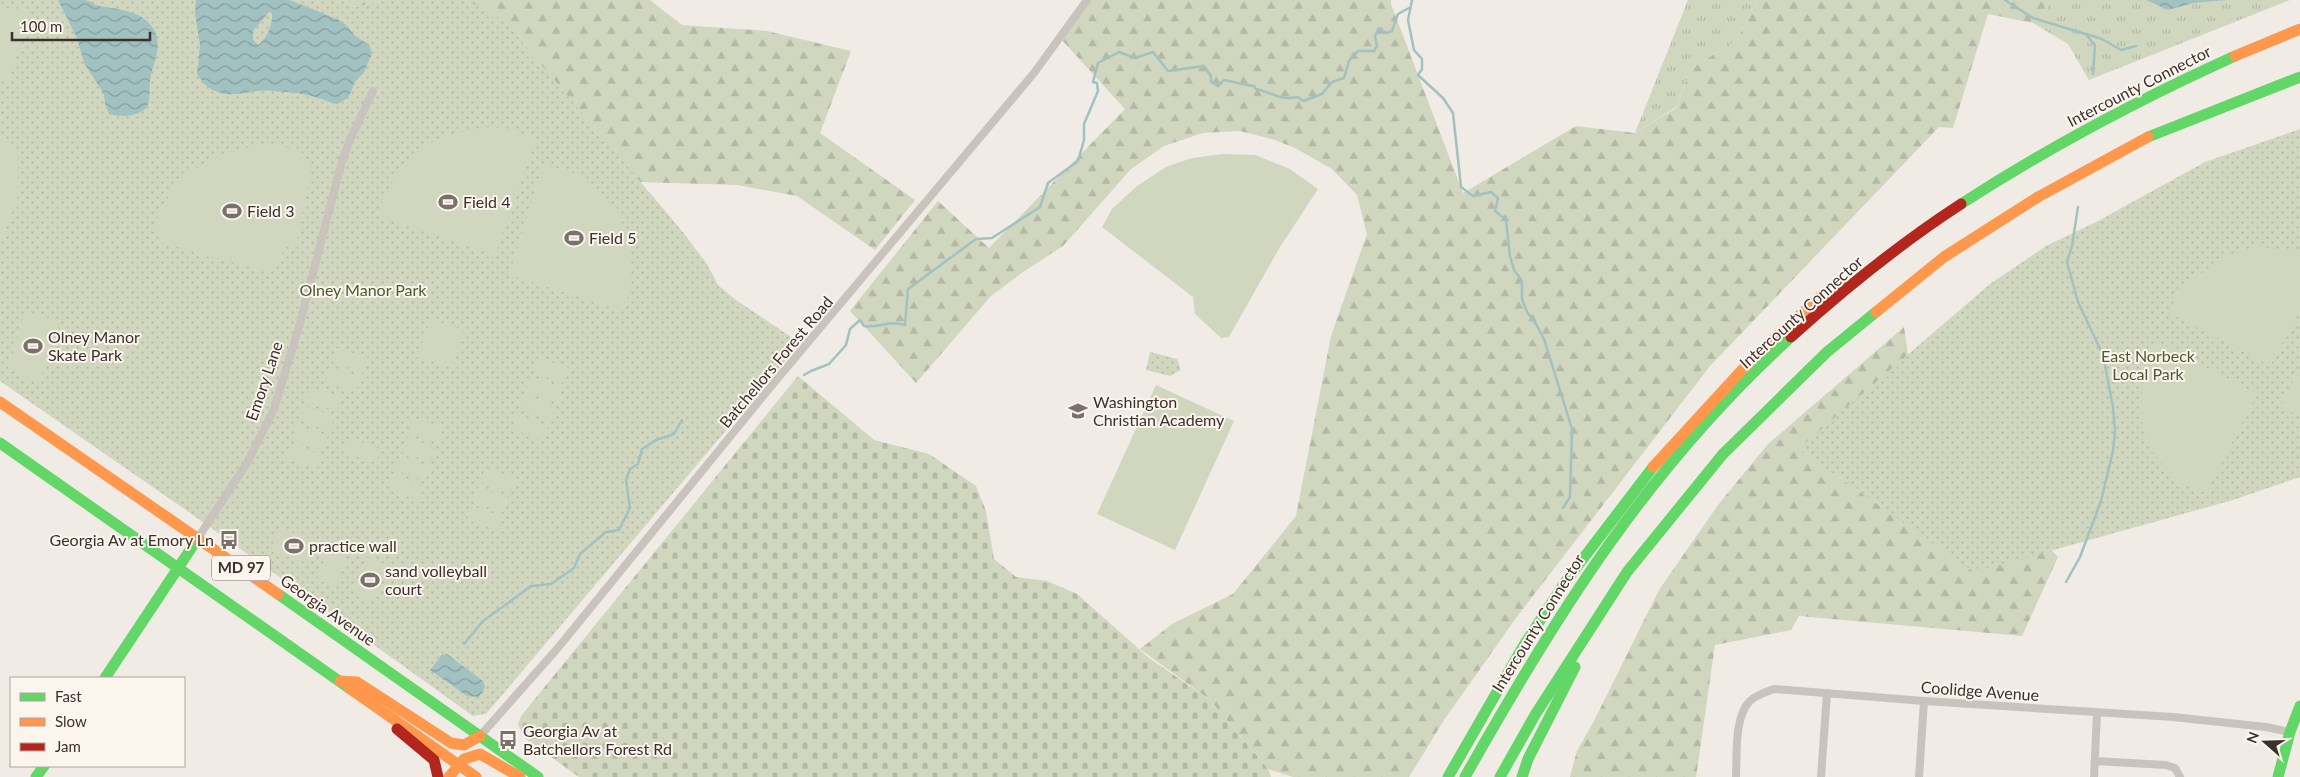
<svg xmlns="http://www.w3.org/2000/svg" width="2300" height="777" font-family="Lato,sans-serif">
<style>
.grass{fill:url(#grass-tufts)}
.forest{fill:url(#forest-firs)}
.cemetery{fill:url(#cemetery-stones)}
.park{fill:url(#park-dots)}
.pitch{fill:#d1d6bf}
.water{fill:url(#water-waves);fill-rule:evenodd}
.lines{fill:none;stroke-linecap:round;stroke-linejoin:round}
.stream{stroke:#a1c2c1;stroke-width:2.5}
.street{stroke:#c9c3be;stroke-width:8}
.fast{stroke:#63d668;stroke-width:11}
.slow{stroke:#ff974d;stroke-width:11}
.jam{stroke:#b3261e;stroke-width:11}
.labels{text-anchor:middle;stroke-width:4;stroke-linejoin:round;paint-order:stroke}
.shield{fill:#fbf5ee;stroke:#756b66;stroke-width:1}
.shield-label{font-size:15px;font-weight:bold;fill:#3b302b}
.street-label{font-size:16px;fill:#3b302b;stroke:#fbf5ee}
.poi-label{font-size:16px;fill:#3b302b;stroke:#fbf5ee;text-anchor:start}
.park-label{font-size:16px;fill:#4a5a2e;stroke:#fbf5ee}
</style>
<defs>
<pattern id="grass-tufts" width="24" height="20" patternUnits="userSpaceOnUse" patternTransform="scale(1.25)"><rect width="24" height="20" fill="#d1d6bf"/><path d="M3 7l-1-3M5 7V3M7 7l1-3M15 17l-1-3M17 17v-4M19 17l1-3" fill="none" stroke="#b4b8a4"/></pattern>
<pattern id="forest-firs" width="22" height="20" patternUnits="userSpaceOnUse" patternTransform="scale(1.25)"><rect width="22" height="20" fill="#d1d6bf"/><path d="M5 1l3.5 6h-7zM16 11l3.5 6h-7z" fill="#b4b8a4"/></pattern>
<pattern id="cemetery-stones" width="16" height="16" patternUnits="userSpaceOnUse" patternTransform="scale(1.25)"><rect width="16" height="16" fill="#d1d6bf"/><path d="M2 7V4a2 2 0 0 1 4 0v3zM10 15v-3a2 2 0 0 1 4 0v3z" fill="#b4b8a4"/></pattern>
<pattern id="park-dots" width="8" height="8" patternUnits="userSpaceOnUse" patternTransform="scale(1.25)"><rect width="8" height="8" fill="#d1d6bf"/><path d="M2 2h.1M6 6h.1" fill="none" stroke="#b4b8a4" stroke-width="1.8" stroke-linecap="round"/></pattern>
<pattern id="water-waves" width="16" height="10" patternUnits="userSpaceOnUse" patternTransform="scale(1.25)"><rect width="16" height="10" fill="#a1c2c1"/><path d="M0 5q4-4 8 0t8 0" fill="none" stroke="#849e9d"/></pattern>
</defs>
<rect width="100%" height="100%" fill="#f0ebe5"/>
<g class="grass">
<polygon points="1688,0 1757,0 1737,40 1691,69 1676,107 1635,133"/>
<polygon points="2054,0 2290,0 2089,80 2068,44 2033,23"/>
</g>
<g class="forest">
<polygon points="342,0 385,0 357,7"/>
<polygon points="466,0 650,0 682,25 767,31 851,51 820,133 915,200 875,250 797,196 737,185 607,181 506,23"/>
<polygon points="1087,0 1391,0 1391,4 1463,193 1576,126 1635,133 1676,108 1691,69 1737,40 1757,0 2054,0 2033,23 1988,14 1953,128 1939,127 1710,366 1516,618 1444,720 1409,777 1293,777 1268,769 1210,700 1140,649 1172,624 1233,594 1296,516 1331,336 1367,234 1357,195 1332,169 1295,148 1275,140 1240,131 1203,133 1164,146 1131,169 1063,246 1023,272 991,296 916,383 850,311 938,201 989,248 1125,109 1060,38"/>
<polygon points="1904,327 1911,376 2009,506 2058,557 2022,636 1799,616 1791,630 1715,645 1696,777 1570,777 1577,751 1595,719 1659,590 1718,505 1768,444"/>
</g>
<polygon class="cemetery" points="798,376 874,440 929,454 976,486 986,511 994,559 1016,577 1047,581 1077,594 1149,658 1210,700 1268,769 1271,777 579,777 526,739 518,725 521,716"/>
<g class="park">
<polygon points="0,0 342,0 357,7 385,0 466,0 471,2 506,23 682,231 707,264 718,285 736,300 800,343 486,714 473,716 193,515 0,381"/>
<polygon points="2300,129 2300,477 2233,500 1974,572 1798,449 1990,284 2046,246 2098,221 2205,162"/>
<polygon points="1150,352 1177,359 1181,370 1170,376 1146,370"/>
</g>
<g class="pitch">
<polygon points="0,6 30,13 8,83 0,80"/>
<path d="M 491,127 L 509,129 L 535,140 L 495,255 L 377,215 C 400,155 427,134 491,127 Z"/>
<polygon points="0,137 18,151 18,195 0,244"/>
<path d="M 260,145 L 286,147 L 304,153 L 311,173 L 295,249 L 285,246 L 277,267 L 268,272 L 162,243 L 153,230 C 171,175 206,156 260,145 Z"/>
<polygon points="1223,154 1255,155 1290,169 1318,189 1280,247 1229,337 1221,338 1195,314 1193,297 1102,227 1112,209 1137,186 1166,167 1192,158"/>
<path d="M 544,164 C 557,168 572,171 584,179 C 630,207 640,263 624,311 L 509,275 Z"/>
<polygon points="2257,246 2300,253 2300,310 2270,366 2170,313 2177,295 2199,275 2226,256"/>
<polygon points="25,311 60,322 39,384 8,369"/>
<polygon points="431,319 464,330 452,368 417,357"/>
<polygon points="2156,341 2257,394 2206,493 2181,483 2151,451 2142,420 2142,387 2146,358"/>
<polygon points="337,348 368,358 363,373 332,362"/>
<polygon points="538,358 569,368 564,383 533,372"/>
<polygon points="330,367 361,377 356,392 325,381"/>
<polygon points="2300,368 2300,416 2280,407"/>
<polygon points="531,377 562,387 557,402 526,391"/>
<polygon points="1156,385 1234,421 1175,550 1097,514"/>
<polygon points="311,387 342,397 337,411 306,401"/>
<polygon points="524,395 556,406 551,420 520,409"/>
<polygon points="304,406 335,416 330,431 299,420"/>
<polygon points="517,415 548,426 543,440 512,429"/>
<polygon points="413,418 443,428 439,443 408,432"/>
<polygon points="297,425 328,436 323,450 293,440"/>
<polygon points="406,437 437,448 432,462 401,452"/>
<polygon points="350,438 381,449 376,463 345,453"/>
<polygon points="291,444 321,455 317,469 286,459"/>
<polygon points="400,456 430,467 426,481 395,470"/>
<polygon points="485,468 516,479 511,493 480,482"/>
<polygon points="393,475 424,486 419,500 388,490"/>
<polygon points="478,487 509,498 504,512 473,502"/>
<polygon points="472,506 503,517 498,531 467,520"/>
<polygon points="280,529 318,541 310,563 269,551"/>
<polygon points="330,542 349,548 336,586 317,580"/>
<polygon points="367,557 387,565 374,602 353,594"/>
</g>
<g class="water">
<path d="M 58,0 C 67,0 77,0 85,0 C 90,1 94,5 99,6 C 117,9 145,11 154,30 C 162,44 155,60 151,75 C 148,84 152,101 146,108 C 138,117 119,117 109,114 L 105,104 L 104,94 L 84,63 L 77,38 Z"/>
<path d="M 196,0 L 290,0 L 337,19 L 345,24 L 356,37 L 369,44 L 372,54 L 364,72 L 355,82 L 348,98 L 337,104 C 329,103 323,99 315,97 C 302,93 287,92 274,91 C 245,87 219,109 197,74 L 200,45 L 195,14 ZM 269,12 L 272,13 C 273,24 267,39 258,45 L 253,40 L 253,31 Z"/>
<polygon points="2146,0 2227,0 2193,3 2168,10"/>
<polygon points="447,654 483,681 485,687 479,697 467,696 430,670 442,655"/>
</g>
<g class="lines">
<g class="stream">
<polyline points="1412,0 1408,20 1414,50 1422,59 1422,69 1418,75 1443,98 1453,113 1461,187 1473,196 1491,192 1498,198 1495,211 1506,220 1510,256 1514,270 1522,281 1522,299 1527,312 1536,324 1544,339 1572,429 1570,497 1563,508"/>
<polyline points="2005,0 2033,18 2102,39 2121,50 2136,46"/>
<polyline points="2087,36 2095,45 2093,74"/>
<path d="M 804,375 L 811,371 L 829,364 L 846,345 L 850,329 L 860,320 L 864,326 C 882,328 886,320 905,325 L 908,289 L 976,239 L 992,238 L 1040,207 L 1048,183 L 1078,161 L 1084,140 L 1084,124 L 1098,91 L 1097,83 L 1093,82 L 1098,63 L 1119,52 L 1135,58 L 1153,52 L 1168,71 L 1204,66 L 1211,76 L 1211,82 L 1218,86 L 1224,80 C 1235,82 1243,85 1254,86 L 1256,89 C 1274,93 1280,101 1298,97 L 1303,101 L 1322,94 L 1332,82 L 1344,78 L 1349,61 L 1358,51 L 1374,51 L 1377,46 L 1375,36 L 1379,28 L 1386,33 L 1392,31 L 1398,14 L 1409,8"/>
<polyline points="2066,582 2080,557 2101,501 2113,451 2115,431 2113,407 2103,355 2078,302 2067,262 2072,246 2078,207"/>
<polyline points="464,644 483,621 508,603 531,586 551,584 574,568 580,554 606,532 619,530 630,508 626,480 630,469 638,464 642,449 656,440 674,434 682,420"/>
</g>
<g class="street">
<polyline points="198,538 247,463 274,409 299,327 342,161 349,142 373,91"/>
<polyline points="480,736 557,649 773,384 1034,73 1087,0"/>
<polyline points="2095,761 2166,765 2175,768 2180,777"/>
<path d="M 1736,777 C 1737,756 1734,716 1750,701 C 1756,695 1766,692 1774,689 L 1924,701 L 2173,717 L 2266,727 L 2290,732"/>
<polyline points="1821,777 1827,693"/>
<polyline points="1919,777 1924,701"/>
<polyline points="2094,777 2097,713"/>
</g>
<g class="fast">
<polyline points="2148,137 2300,77"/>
<path d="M 1961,204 C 2049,147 2140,99 2235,56"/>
<polyline points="0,443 349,688"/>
<polyline points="278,594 538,777"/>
<polyline points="105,678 198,538"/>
<polyline points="36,777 44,766"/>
<polyline points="1448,777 1524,645 1566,581 1653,467"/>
<path d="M 1465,777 C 1557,613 1650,465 1791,337"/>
<polyline points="1500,777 1535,715 1627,572 1723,454 1827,352 1876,312"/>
<polyline points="1522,777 1528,759 1575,667"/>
<polyline points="2278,777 2290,732 2300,706"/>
</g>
<g class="slow">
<polyline points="2235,56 2300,29"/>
<polyline points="1876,312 1944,257 2038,197 2148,137"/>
<polyline points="0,402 278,594"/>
<polyline points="1653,467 1753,358 1823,294 1845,287"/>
<polyline points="340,681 357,682 451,743 464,745 480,736"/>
<polyline points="349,688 476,777"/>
<polyline points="449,777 464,759 480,754 520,777"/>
</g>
<g class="jam">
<path d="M 1791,337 C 1844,289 1901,243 1961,204"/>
<polyline points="397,729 434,760 438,777"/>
</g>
</g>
<defs>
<g id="stadium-bare" transform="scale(1.5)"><path d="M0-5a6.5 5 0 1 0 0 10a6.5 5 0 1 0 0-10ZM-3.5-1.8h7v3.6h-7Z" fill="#7a716c" stroke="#fbf5ee" stroke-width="2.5" paint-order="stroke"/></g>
<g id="school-bare" transform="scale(1.5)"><path d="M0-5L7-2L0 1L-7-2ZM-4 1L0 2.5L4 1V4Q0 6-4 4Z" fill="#7a716c" stroke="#fbf5ee" stroke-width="2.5" paint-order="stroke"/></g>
<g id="bus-bare" transform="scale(1.5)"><path d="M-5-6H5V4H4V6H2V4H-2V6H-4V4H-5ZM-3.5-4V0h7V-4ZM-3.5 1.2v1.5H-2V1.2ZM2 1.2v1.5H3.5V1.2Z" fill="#7a716c" stroke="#fbf5ee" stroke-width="2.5" paint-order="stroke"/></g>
</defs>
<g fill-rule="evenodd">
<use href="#stadium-bare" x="448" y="202"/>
<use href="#stadium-bare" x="232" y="211"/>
<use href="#stadium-bare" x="574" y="238"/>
<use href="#stadium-bare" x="33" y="346"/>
<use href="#school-bare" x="1078" y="411"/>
<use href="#bus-bare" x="229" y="540"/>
<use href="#stadium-bare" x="294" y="546"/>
<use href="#stadium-bare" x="370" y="580"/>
<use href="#bus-bare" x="508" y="740"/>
</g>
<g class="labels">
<rect class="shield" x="212" y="555.5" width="58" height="25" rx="4"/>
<g class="shield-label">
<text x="241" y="573">MD 97</text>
</g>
<g class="street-label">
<text transform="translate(2139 86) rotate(-27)" y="6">Intercounty Connector</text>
<text transform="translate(1801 312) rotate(-42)" y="6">Intercounty Connector</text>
<text transform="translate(776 362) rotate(-50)" y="6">Batchellors Forest Road</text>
<text transform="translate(264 381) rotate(-71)" y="6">Emory Lane</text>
<text transform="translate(328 610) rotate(35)" y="6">Georgia Avenue</text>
<text transform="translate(1538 623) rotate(-58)" y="6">Intercounty Connector</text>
<text transform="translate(1980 691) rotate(4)" y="6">Coolidge Avenue</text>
</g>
<g class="poi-label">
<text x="463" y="208">Field 4</text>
<text x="247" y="217">Field 3</text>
<text x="589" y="244">Field 5</text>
<text x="48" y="343">Olney Manor<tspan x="48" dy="18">Skate Park</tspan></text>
<text x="1093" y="408">Washington<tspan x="1093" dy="18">Christian Academy</tspan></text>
<text x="214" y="546" text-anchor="end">Georgia Av at Emory Ln</text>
<text x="309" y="552">practice wall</text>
<text x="385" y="577">sand volleyball<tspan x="385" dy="18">court</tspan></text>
<text x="523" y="737">Georgia Av at<tspan x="523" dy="18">Batchellors Forest Rd</tspan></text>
</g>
<g class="park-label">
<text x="363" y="296">Olney Manor Park</text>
<text x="2148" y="362">East Norbeck<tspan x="2148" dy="18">Local Park</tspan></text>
</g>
</g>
<rect x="10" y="677" width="175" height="90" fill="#fbf5ee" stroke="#aea6a0"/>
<rect x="20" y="693" width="25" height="8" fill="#63d668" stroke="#aea6a0"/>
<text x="55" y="702" font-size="15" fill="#3b302b">Fast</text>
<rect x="20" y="718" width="25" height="8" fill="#ff974d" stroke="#aea6a0"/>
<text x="55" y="727" font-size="15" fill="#3b302b">Slow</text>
<rect x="20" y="743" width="25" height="8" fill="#b3261e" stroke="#aea6a0"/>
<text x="55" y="752" font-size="15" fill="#3b302b">Jam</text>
<g transform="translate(2265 742) rotate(290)" stroke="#fbf5ee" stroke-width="4" paint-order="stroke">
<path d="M0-4L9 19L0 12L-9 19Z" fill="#3b302b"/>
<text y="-8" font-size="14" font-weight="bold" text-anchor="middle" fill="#3b302b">N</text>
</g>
<path d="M12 32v8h138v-8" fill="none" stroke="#3b302b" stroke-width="2.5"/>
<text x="20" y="32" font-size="15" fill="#3b302b" stroke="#fbf5ee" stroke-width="4" paint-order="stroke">100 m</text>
</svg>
